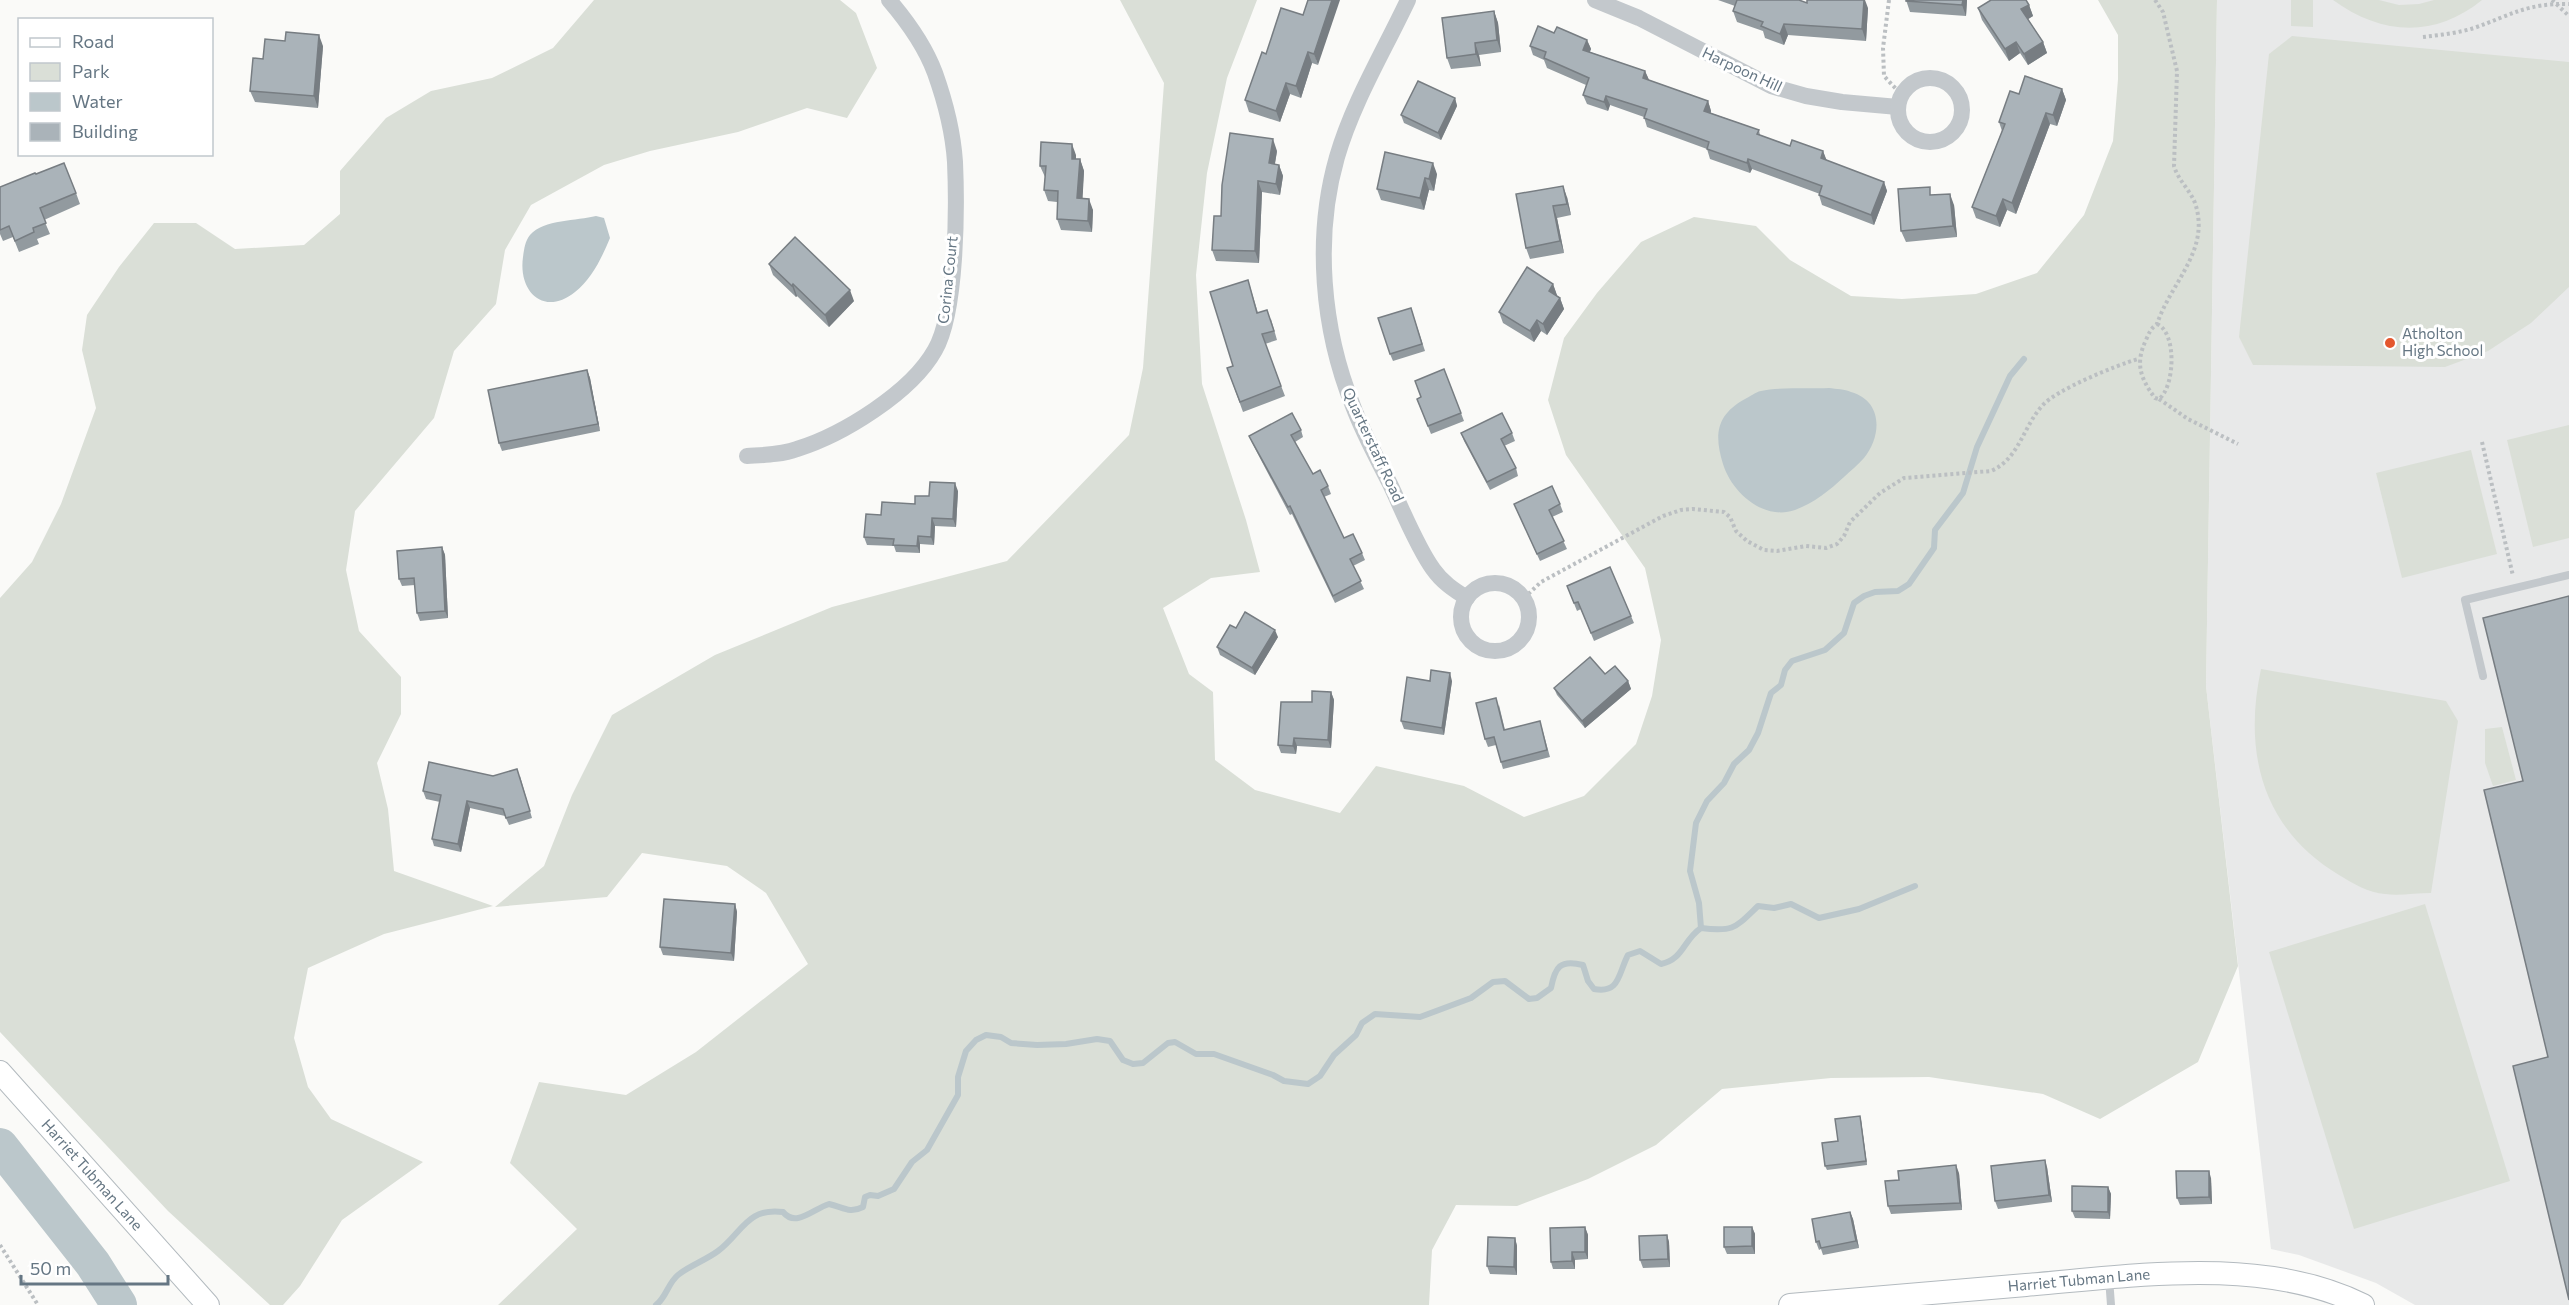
<svg xmlns="http://www.w3.org/2000/svg" width="2569" height="1305" font-family="Commissioner,sans-serif">
<style>
.built{fill:#e8e9e9}
.green{fill:#dadfd7}
.water{fill:#bbc7cb}
.lines{fill:none;stroke-linecap:round;stroke-linejoin:round}
.stream{stroke:#bbc7cb;stroke-width:6}
.river{stroke:#bbc7cb;stroke-width:36}
.secondary-casing{stroke:#b3babf;stroke-width:24}
.path{stroke:#bbbfc2;stroke-width:4;stroke-dasharray:3 3;stroke-linecap:butt}
.lane{stroke:#c3c8cc;stroke-width:8}
.street{stroke:#c3c8cc;stroke-width:16}
.secondary{stroke:#fff;stroke-width:22}
.wall{fill:#929a9f}
.shaded-wall{fill:#777d82}
.building{fill:#aab3b9;stroke:#777d82;stroke-width:1.5}
.poi-dot{fill:#e4572e;stroke:#fff;stroke-width:2}
.labels{text-anchor:middle;stroke-width:6;stroke-linejoin:round;paint-order:stroke}
.street-label{font-size:15px;fill:#657683;stroke:#fff}
.poi-label{font-size:15px;fill:#657683;stroke:#fff;text-anchor:start}
</style>
<rect width="100%" height="100%" fill="#fafaf8"/>
<polygon class="built" points="2217,0 2569,0 2569,1305 2415,1305 2376,1283 2299,1255 2271,1249 2206,686"/>
<g class="green">
<polygon points="594,0 840,0 856,13 877,68 847,118 807,108 738,132 650,151 604,165 531,205 505,250 496,304 454,351 434,418 355,511 346,570 359,631 401,677 401,714 377,763 388,809 394,871 493,906 384,934 308,968 294,1038 308,1087 331,1119 423,1162 342,1220 300,1286 283,1305 270,1305 168,1211 0,1032 0,598 32,562 61,504 96,408 82,350 87,315 119,267 154,223 196,223 235,249 304,245 340,214 340,171 386,118 431,91 492,78 553,48"/>
<polygon points="1120,0 1257,0 1227,78 1207,173 1196,275 1202,384 1246,520 1260,572 1211,578 1163,608 1189,674 1213,692 1215,760 1255,790 1340,813 1376,766 1464,786 1524,817 1584,796 1636,744 1652,696 1661,640 1645,568 1566,455 1548,400 1564,338 1597,293 1641,242 1694,217 1756,226 1790,260 1851,296 1902,299 1976,294 2037,273 2084,215 2113,141 2118,79 2118,35 2098,0 2217,0 2206,686 2238,966 2198,1062 2100,1119 2043,1094 1929,1077 1831,1078 1722,1089 1656,1145 1588,1179 1517,1206 1456,1205 1432,1250 1429,1305 498,1305 577,1229 510,1163 539,1082 626,1095 696,1052 808,964 766,893 727,866 642,853 607,897 495,907 544,866 572,795 612,715 715,655 832,607 1007,561 1129,435 1143,368 1164,83"/>
<polygon points="2291,0 2313,0 2313,27 2291,26"/>
<path d="M 2333,0 L 2379,0 L 2399,5 L 2419,4 L 2434,0 L 2482,0 C 2434,39 2381,35 2333,0 Z"/>
<polygon points="2292,36 2569,62 2569,287 2531,323 2488,351 2445,367 2253,365 2239,337 2269,54"/>
<polygon points="2569,425 2569,538 2533,547 2507,440"/>
<polygon points="2471,450 2497,554 2402,578 2376,473"/>
<path d="M 2261,669 L 2446,701 L 2458,721 L 2431,893 C 2416,893 2399,896 2385,894 C 2369,893 2352,883 2339,875 C 2262,829 2243,752 2261,669 Z"/>
<polygon points="2502,727 2516,780 2493,786 2485,763 2485,729"/>
<polygon points="2425,904 2510,1181 2354,1229 2269,952"/>
</g>
<g class="water">
<path d="M 596,216 L 604,218 L 610,238 C 602,257 592,279 575,292 C 544,317 518,292 523,257 C 524,250 525,241 530,235 C 544,219 577,221 596,216 Z"/>
<path d="M 1829,388 C 1836,389 1845,389 1851,392 C 1883,401 1882,436 1864,458 C 1858,465 1850,471 1844,477 C 1830,490 1814,503 1795,510 C 1764,521 1732,493 1723,464 C 1714,435 1716,415 1745,399 C 1750,397 1755,392 1761,391 C 1778,387 1810,389 1829,388 Z"/>
</g>
<g class="lines">
<g class="stream">
<polyline points="1701,928 1699,903 1690,871 1696,823 1707,801 1724,783 1734,764 1749,750 1758,733 1771,693 1781,685 1785,670 1792,661 1825,650 1844,633 1854,603 1864,596 1875,592 1898,591 1909,584 1934,548 1935,530 1963,493 1977,447 2010,376 2024,359"/>
<path d="M 656,1305 C 666,1298 668,1283 678,1275 C 689,1266 706,1260 718,1251 C 742,1233 747,1207 783,1212 C 796,1228 813,1209 829,1204 C 843,1207 849,1214 863,1207 L 865,1197 L 870,1195 L 878,1196 L 894,1189 L 912,1162 L 927,1150 L 958,1095 L 958,1077 L 966,1051 L 976,1040 L 986,1035 L 1001,1037 L 1011,1043 L 1037,1045 L 1066,1044 L 1097,1039 L 1110,1041 L 1123,1060 L 1133,1064 L 1143,1063 L 1168,1043 L 1175,1042 L 1196,1054 L 1214,1054 L 1273,1075 L 1284,1081 L 1308,1084 L 1320,1076 L 1334,1055 L 1356,1035 L 1362,1023 L 1375,1014 L 1420,1017 L 1471,998 L 1493,982 L 1505,981 L 1529,999 L 1537,998 L 1551,988 C 1555,967 1560,959 1583,965 L 1588,981 L 1594,989 C 1620,994 1618,974 1628,955 L 1640,951 L 1661,964 C 1684,959 1683,940 1701,928 C 1734,932 1735,928 1758,906 L 1774,908 L 1791,904 L 1819,918 L 1859,909 L 1915,886"/>
</g>
<polyline class="river" points="0,1146 93,1264 119,1305"/>
<g class="secondary-casing">
<g id="secondary">
<path id="s1" d="M 0,1072 L 208,1305"/>
<path id="s2" d="M 1790,1305 C 1869,1298 1948,1292 2026,1285 C 2134,1276 2262,1255 2363,1305"/>
</g>
</g>
<g class="path">
<polyline points="1889,0 1883,48 1884,76 1897,90"/>
<path d="M 2155,0 L 2163,12 L 2177,71 L 2174,166 C 2178,180 2190,190 2195,203 C 2211,250 2171,282 2157,324"/>
<polyline points="2552,0 2569,16"/>
<path d="M 2423,37 C 2440,35 2458,33 2474,28 C 2511,15 2527,3 2569,4"/>
<path d="M 2157,324 C 2177,332 2175,387 2159,399 L 2155,398 C 2140,378 2135,363 2146,340 C 2149,333 2151,328 2157,324 Z"/>
<polyline points="2159,399 2188,419 2238,444"/>
<polyline points="2482,442 2513,576"/>
<path d="M 1524,598 L 1541,582 L 1663,516 L 1681,510 L 1693,509 L 1724,512 L 1730,517 L 1736,531 L 1747,541 L 1764,550 L 1777,551 L 1806,546 L 1826,548 L 1837,544 L 1844,536 L 1850,522 L 1880,493 L 1904,478 L 1991,471 C 2019,459 2023,427 2042,406 C 2055,390 2117,365 2138,359"/>
<polyline points="0,1245 38,1305"/>
</g>
<g class="lane">
<polyline points="2483,676 2465,600 2569,575"/>
<polyline points="2109,1278 2111,1305"/>
</g>
<g class="street">
<path d="M 1408,0 C 1384,51 1353,102 1337,157 C 1314,237 1322,329 1353,406 C 1363,433 1377,458 1390,484 C 1402,509 1417,547 1433,569 C 1442,582 1454,590 1467,598"/>
<polyline points="1595,0 1639,18 1771,86 1806,96 1842,102 1898,107"/>
<circle cx="1930" cy="110" r="32"/>
<path d="M 747,456 C 763,455 781,455 797,449 C 842,435 911,393 935,350 C 957,312 957,207 955,162 C 953,132 945,101 935,73 C 925,46 907,21 889,0"/>
<circle cx="1495" cy="617" r="34"/>
</g>
<use href="#secondary" class="secondary"/>
</g>
<g class="wall">
<polygon points="1718,0 1799,0 1807,3 1868,8 1866,41 1788,35 1784,45 1765,38 1763,31 1737,22 1733,11 1735,6"/>
<polygon points="1906,0 1967,0 1966,16 1910,12"/>
<polygon points="2029,5 2033,16 2028,19 2043,42 2047,53 2028,65 2020,53 2009,61 1982,20 1978,8"/>
<polygon points="1494,11 1498,23 1501,52 1479,55 1481,66 1451,69 1447,58"/>
<polygon points="1303,15 1318,65 1312,63 1301,98 1290,94 1280,122 1249,112 1245,100 1266,54"/>
<polygon points="1554,33 1587,40 1591,49 1590,52 1645,71 1649,80 1708,101 1711,111 1711,113 1759,130 1760,135 1790,146 1823,151 1826,160 1884,182 1887,191 1874,225 1822,205 1819,195 1820,194 1752,169 1750,173 1710,159 1707,149 1647,127 1644,117 1610,105 1608,111 1587,104 1583,95 1586,85 1547,68 1544,60 1533,55 1530,46"/>
<polygon points="323,46 318,108 255,102 250,91 263,59"/>
<polygon points="2062,89 2066,100 2057,126 2050,124 2016,214 2007,210 2000,227 1976,218 1972,207 2002,131 1999,122 2019,94"/>
<polygon points="1455,98 1457,106 1441,140 1404,123 1401,115"/>
<polygon points="1277,151 1275,164 1279,165 1283,176 1280,195 1262,192 1259,263 1216,261 1212,250 1221,216"/>
<polygon points="1076,155 1076,159 1080,159 1084,171 1082,199 1093,210 1092,232 1061,230 1057,219 1057,202 1048,201 1044,190 1045,177 1040,166"/>
<polygon points="1437,174 1434,191 1429,190 1424,210 1381,200 1377,189"/>
<polygon points="0,187 76,193 80,204 44,220 50,234 37,239 39,244 19,252 13,237 3,241 0,234"/>
<polygon points="1516,194 1567,197 1571,215 1557,218 1564,253 1530,259 1526,248"/>
<polygon points="1933,195 1954,205 1957,237 1906,242 1901,231"/>
<polygon points="769,264 854,301 829,327 797,296 796,297 773,275"/>
<polygon points="1248,280 1258,313 1271,319 1277,340 1265,344 1285,396 1243,412 1227,368 1233,366"/>
<polygon points="1553,284 1557,296 1560,298 1564,309 1547,335 1541,331 1534,342 1503,323 1499,312"/>
<polygon points="1411,308 1425,351 1393,361 1390,354"/>
<polygon points="1444,369 1464,421 1431,434 1417,399 1421,397"/>
<polygon points="587,370 590,378 600,431 502,451 499,443"/>
<polygon points="1301,430 1303,437 1295,442 1313,474 1328,486 1331,494 1324,497 1344,538 1362,553 1365,560 1353,566 1364,589 1335,603 1292,514 1290,515 1252,443 1249,436"/>
<polygon points="1461,433 1512,433 1515,441 1504,446 1516,468 1518,476 1490,490 1464,441"/>
<polygon points="958,491 956,527 935,526 934,545 920,544 920,553 896,552 894,546 867,545 864,537 881,515 915,504 929,496"/>
<polygon points="1514,504 1560,504 1563,512 1552,517 1567,549 1540,561"/>
<polygon points="442,547 445,555 448,618 420,621 417,613 415,585 402,586 399,579"/>
<polygon points="1567,586 1631,616 1634,623 1594,641 1581,609 1577,611"/>
<polygon points="1236,628 1278,637 1255,675 1220,655 1217,647"/>
<polygon points="1605,674 1628,681 1631,689 1585,728 1557,695 1554,688"/>
<polygon points="1430,681 1452,681 1444,735 1404,729 1401,721"/>
<polygon points="1331,692 1334,700 1331,748 1297,746 1296,754 1281,753 1278,745"/>
<polygon points="1499,705 1505,730 1542,728 1550,757 1503,769 1496,745 1488,747 1485,739"/>
<polygon points="493,776 520,776 532,818 509,825 505,816 470,808 461,852 434,846 432,839 440,802 426,799 423,791"/>
<polygon points="735,904 737,912 734,961 663,955 660,947"/>
<polygon points="1861,1120 1867,1165 1827,1170 1825,1166 1838,1141"/>
<polygon points="2047,1167 2052,1202 1998,1209 1995,1201"/>
<polygon points="1959,1173 1962,1210 1891,1214 1888,1206"/>
<polygon points="2211,1178 2212,1204 2180,1205 2177,1198"/>
<polygon points="2108,1187 2111,1194 2110,1219 2075,1218 2072,1211"/>
<polygon points="1850,1212 1853,1219 1859,1248 1823,1255 1821,1249 1819,1250 1816,1242"/>
<polygon points="1585,1227 1588,1235 1588,1259 1575,1260 1575,1269 1553,1269 1551,1262"/>
<polygon points="1752,1227 1755,1234 1755,1254 1727,1254 1724,1247"/>
<polygon points="1667,1235 1669,1242 1670,1267 1643,1268 1640,1260"/>
<polygon points="1515,1238 1517,1246 1517,1275 1490,1274 1487,1266"/>
</g>
<g class="shaded-wall">
<polygon points="1332,0 1340,0 1318,65 1314,54"/>
<polygon points="1864,0 1865,0 1868,8 1866,41 1862,29"/>
<polygon points="1963,0 1967,0 1966,16 1962,5"/>
<polygon points="2029,5 2033,16 2025,21 2021,9"/>
<polygon points="1494,11 1498,23 1501,52 1497,40"/>
<polygon points="1784,24 1788,35 1784,45 1780,34"/>
<polygon points="319,35 323,46 318,108 314,96"/>
<polygon points="1587,40 1591,49 1586,59 1583,50"/>
<polygon points="2016,42 2020,53 2009,61 2005,49"/>
<polygon points="2043,42 2047,53 2028,65 2024,54"/>
<polygon points="1475,43 1479,55 1481,66 1476,54"/>
<polygon points="1308,52 1312,63 1301,98 1296,86"/>
<polygon points="1645,71 1649,80 1643,78"/>
<polygon points="1286,83 1290,94 1280,122 1276,111"/>
<polygon points="2062,89 2066,100 2057,126 2053,115"/>
<polygon points="1606,96 1610,105 1608,111 1604,102"/>
<polygon points="1455,98 1457,106 1441,140 1438,133"/>
<polygon points="1708,101 1711,111 1708,120 1704,111"/>
<polygon points="2046,113 2050,124 2016,214 2012,203"/>
<polygon points="1273,139 1277,151 1273,174 1269,163"/>
<polygon points="1072,144 1076,155 1076,170 1072,159"/>
<polygon points="1823,151 1827,161 1821,158"/>
<polygon points="1080,159 1084,171 1082,210 1077,198"/>
<polygon points="1748,159 1752,169 1750,173 1747,163"/>
<polygon points="1433,163 1437,174 1434,191 1429,179"/>
<polygon points="1279,165 1283,176 1280,195 1276,184"/>
<polygon points="1425,178 1429,190 1424,210 1420,198"/>
<polygon points="1258,181 1262,192 1259,263 1255,251"/>
<polygon points="1884,182 1887,191 1874,225 1871,215"/>
<polygon points="1563,186 1567,197 1571,215 1567,204"/>
<polygon points="1950,194 1954,205 1957,237 1953,226"/>
<polygon points="1089,199 1093,210 1092,232 1088,221"/>
<polygon points="2003,199 2007,210 2000,227 1996,216"/>
<polygon points="1553,206 1557,218 1564,253 1560,241"/>
<polygon points="793,284 797,296 796,297 792,286"/>
<polygon points="1553,284 1557,295 1553,302 1549,291"/>
<polygon points="850,290 854,301 829,327 825,315"/>
<polygon points="1560,298 1564,309 1547,335 1543,324"/>
<polygon points="1537,320 1541,331 1534,342 1530,331"/>
<polygon points="587,370 590,378 600,431 598,424"/>
<polygon points="955,483 958,491 956,527 953,519"/>
<polygon points="932,518 935,526 934,545 931,537"/>
<polygon points="918,536 920,544 920,553 917,546"/>
<polygon points="442,547 445,555 448,618 445,611"/>
<polygon points="1275,630 1278,637 1255,675 1252,668"/>
<polygon points="1450,673 1452,681 1444,735 1442,728"/>
<polygon points="1628,681 1631,689 1585,728 1582,721"/>
<polygon points="1331,692 1334,700 1331,748 1328,740"/>
<polygon points="1294,738 1297,746 1296,754 1293,746"/>
<polygon points="467,801 470,808 461,852 458,844"/>
<polygon points="735,904 737,912 734,961 731,953"/>
<polygon points="1860,1116 1861,1120 1867,1165 1866,1161"/>
<polygon points="2045,1160 2047,1167 2052,1202 2049,1195"/>
<polygon points="1956,1165 1959,1173 1962,1210 1960,1203"/>
<polygon points="2209,1171 2211,1178 2212,1204 2209,1197"/>
<polygon points="2108,1187 2111,1194 2110,1219 2108,1212"/>
<polygon points="1850,1212 1853,1219 1859,1248 1856,1241"/>
<polygon points="1585,1227 1588,1235 1588,1259 1585,1252"/>
<polygon points="1752,1227 1755,1234 1755,1254 1752,1246"/>
<polygon points="1667,1235 1669,1242 1670,1267 1668,1259"/>
<polygon points="1515,1238 1517,1246 1517,1275 1514,1267"/>
<polygon points="1572,1252 1575,1260 1575,1269 1572,1261"/>
</g>
<g class="building">
<polygon points="1308,0 1332,0 1314,54 1308,52 1296,86 1286,83 1276,111 1245,100 1262,52 1266,54 1281,8 1303,15"/>
<polygon points="1737,0 1799,0 1807,3 1807,0 1864,0 1862,29 1784,24 1780,34 1761,26 1763,22 1733,11"/>
<polygon points="1906,0 1963,0 1962,5 1906,1"/>
<polygon points="1991,0 2026,0 2029,5 2021,9 2043,42 2024,54 2016,42 2005,49 1978,8"/>
<polygon points="1494,11 1497,40 1475,43 1476,54 1447,58 1442,18"/>
<polygon points="1538,26 1554,33 1557,27 1587,40 1583,50 1645,71 1643,78 1708,101 1704,111 1759,130 1757,134 1790,146 1792,140 1823,151 1821,158 1884,182 1871,215 1819,195 1822,186 1748,159 1747,163 1707,149 1709,142 1644,118 1647,109 1606,96 1604,102 1583,95 1589,78 1544,58 1546,52 1530,46"/>
<polygon points="286,32 319,35 314,96 250,91 253,58 263,59 265,39 285,41"/>
<polygon points="2025,76 2062,89 2053,115 2046,113 2012,203 2003,199 1996,216 1972,207 2005,124 1999,122 2010,91 2019,94"/>
<polygon points="1418,81 1455,98 1438,133 1401,115"/>
<polygon points="1230,133 1273,139 1269,163 1279,165 1276,184 1258,181 1255,251 1212,250 1214,216 1221,216 1222,185"/>
<polygon points="1041,142 1072,144 1072,159 1080,159 1077,198 1089,199 1088,221 1057,219 1058,191 1044,190 1046,166 1040,166"/>
<polygon points="1385,152 1433,163 1429,179 1425,178 1420,198 1377,189"/>
<polygon points="64,163 76,193 40,208 46,223 33,228 34,232 15,241 9,226 0,230 0,187 35,173 36,174"/>
<polygon points="1563,186 1567,204 1553,206 1560,241 1526,248 1516,194"/>
<polygon points="1930,187 1930,195 1950,194 1953,226 1901,231 1898,189"/>
<polygon points="795,237 850,290 825,315 793,284 792,286 769,264"/>
<polygon points="1527,267 1553,284 1549,291 1560,298 1543,324 1537,320 1530,331 1499,312"/>
<polygon points="1248,280 1257,313 1267,310 1274,331 1262,334 1281,386 1240,402 1227,368 1233,366 1210,292"/>
<polygon points="1411,308 1422,344 1390,354 1378,318"/>
<polygon points="1444,369 1461,413 1428,426 1417,399 1421,397 1415,381"/>
<polygon points="587,370 598,424 499,443 488,390"/>
<polygon points="1292,413 1301,430 1291,435 1313,474 1320,470 1328,486 1321,490 1344,538 1353,534 1362,553 1350,559 1361,581 1333,596 1290,506 1288,507 1249,436"/>
<polygon points="1502,413 1512,433 1501,439 1516,468 1487,482 1461,433"/>
<polygon points="930,482 955,483 953,519 932,518 931,537 918,536 917,546 893,545 894,539 864,537 866,514 881,515 882,502 915,504 915,496 929,496"/>
<polygon points="1552,486 1560,504 1549,510 1564,541 1537,554 1514,504"/>
<polygon points="442,547 445,611 417,613 414,578 399,579 397,551"/>
<polygon points="1610,567 1631,616 1591,633 1578,602 1574,603 1567,586"/>
<polygon points="2569,596 2569,1300 2513,1066 2548,1057 2484,790 2523,781 2483,618"/>
<polygon points="1245,612 1275,630 1252,668 1217,647 1230,625 1236,628"/>
<polygon points="1590,657 1605,674 1615,666 1628,681 1582,721 1554,688"/>
<polygon points="1431,670 1450,673 1442,728 1401,721 1407,677 1430,681"/>
<polygon points="1312,691 1331,692 1328,740 1294,738 1293,746 1278,745 1281,702 1312,702"/>
<polygon points="1496,698 1504,730 1540,721 1547,750 1501,762 1494,737 1485,739 1476,703"/>
<polygon points="429,762 493,776 517,769 530,811 506,818 503,809 467,801 458,844 432,839 441,795 423,791"/>
<polygon points="664,899 735,904 731,953 660,947"/>
<polygon points="1860,1116 1866,1161 1825,1166 1822,1143 1838,1141 1835,1119"/>
<polygon points="2045,1160 2049,1195 1995,1201 1991,1166"/>
<polygon points="1956,1165 1960,1203 1888,1206 1885,1181 1899,1180 1898,1171"/>
<polygon points="2176,1171 2209,1171 2209,1197 2177,1198"/>
<polygon points="2072,1186 2108,1187 2108,1212 2072,1211"/>
<polygon points="1850,1212 1856,1241 1821,1248 1819,1241 1816,1242 1812,1219"/>
<polygon points="1585,1227 1585,1252 1572,1252 1572,1261 1551,1262 1550,1228"/>
<polygon points="1724,1227 1752,1227 1752,1246 1724,1247"/>
<polygon points="1667,1235 1668,1259 1640,1260 1639,1236"/>
<polygon points="1488,1237 1515,1238 1514,1267 1487,1266"/>
</g>
<circle class="poi-dot" cx="2390" cy="343" r="6"/>
<g class="labels">
<g class="street-label">
<text transform="translate(1742 70) rotate(25)" y="5">Harpoon Hill</text>
<text transform="translate(948 280) rotate(-84)" y="5">Corina Court</text>
<text transform="translate(1373 445) rotate(65)" y="5">Quarterstaff Road</text>
<text dy="5" stroke="none"><textPath href="#s1" startOffset="138">Harriet Tubman Lane</textPath></text>
<text dy="5" stroke="none"><textPath href="#s2" startOffset="290">Harriet Tubman Lane</textPath></text>
</g>
<g class="poi-label">
<text x="2402" y="339">Atholton<tspan x="2402" dy="17">High School</tspan></text>
</g>
</g>
<rect x="18" y="18" width="195" height="138" fill="#ffffff" stroke="#c1c8cd" stroke-width="1.5"/>
<rect x="30" y="38" width="30" height="9" fill="#ffffff" stroke="#c1c8cd" stroke-width="1.5"/>
<text x="72" y="48" font-size="18" fill="#657683">Road</text>
<rect x="30" y="63" width="30" height="18" fill="#dadfd7" stroke="#c1c8cd" stroke-width="1.5"/>
<text x="72" y="78" font-size="18" fill="#657683">Park</text>
<rect x="30" y="93" width="30" height="18" fill="#bbc7cb" stroke="#c1c8cd" stroke-width="1.5"/>
<text x="72" y="108" font-size="18" fill="#657683">Water</text>
<rect x="30" y="123" width="30" height="18" fill="#aab3b9" stroke="#c1c8cd" stroke-width="1.5"/>
<text x="72" y="138" font-size="18" fill="#657683">Building</text>
<path d="M21 1275v9h147v-9" fill="none" stroke="#657683" stroke-width="3"/>
<text x="30" y="1275" font-size="18" fill="#657683" stroke="#ffffff" stroke-width="4.5" paint-order="stroke">50 m</text>
</svg>
